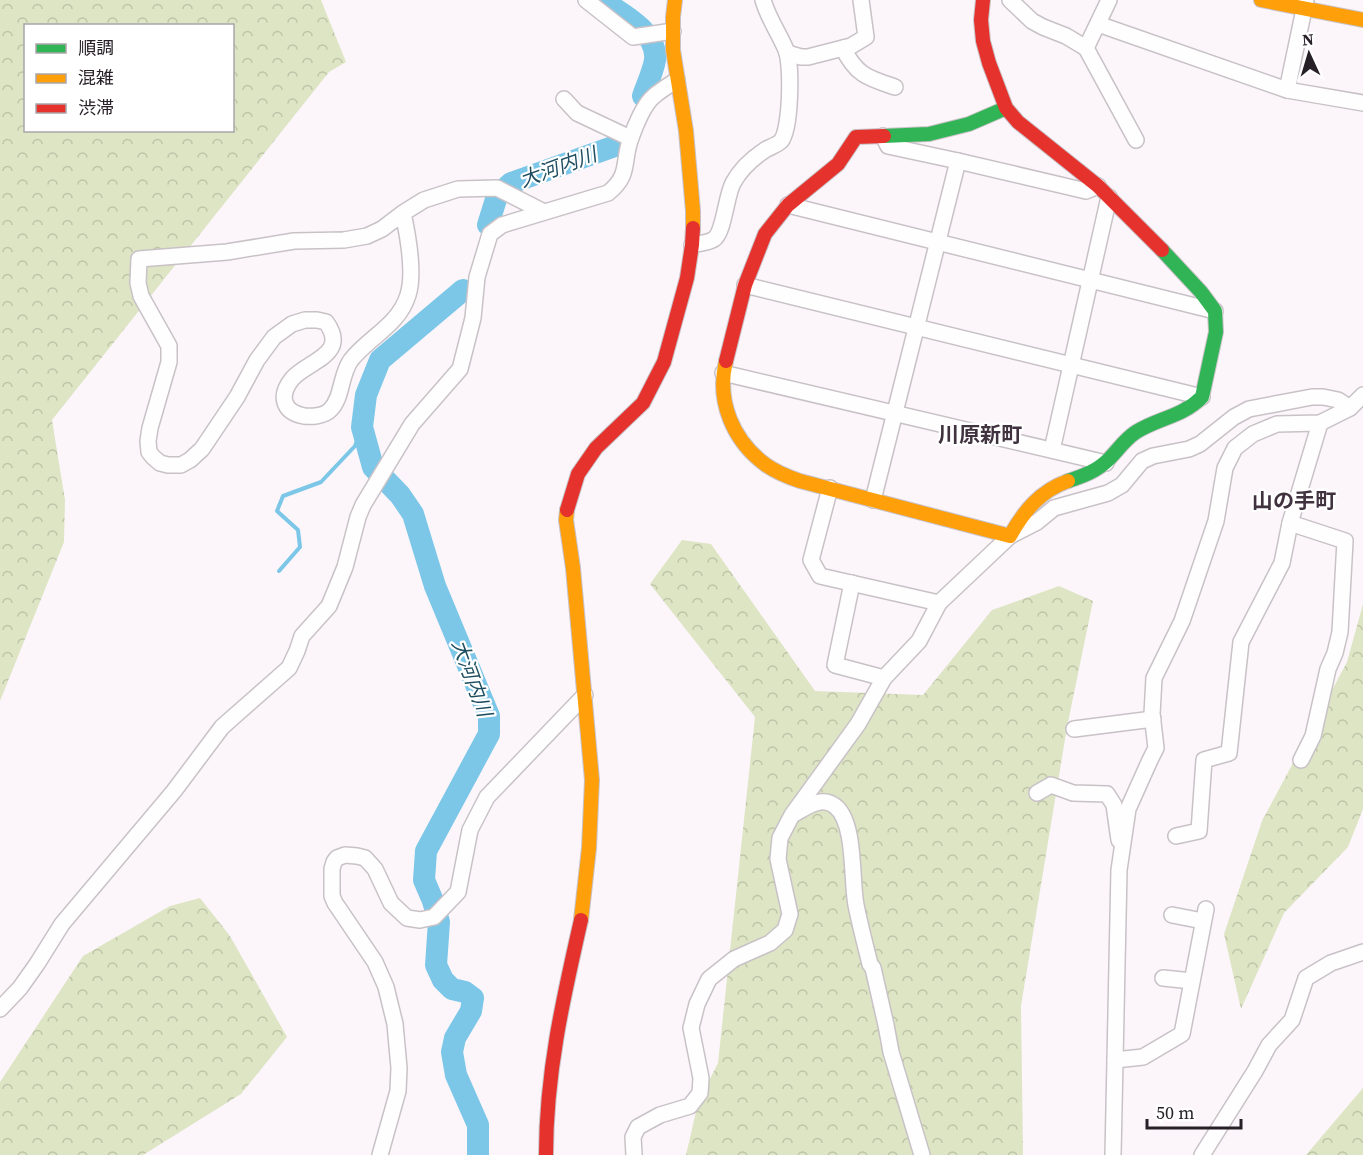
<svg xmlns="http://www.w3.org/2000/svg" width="1363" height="1155" font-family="'Source Serif 4','Noto Sans JP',serif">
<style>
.forest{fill:url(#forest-crowns);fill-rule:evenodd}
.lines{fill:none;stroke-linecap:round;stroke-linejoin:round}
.stream{stroke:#7cc7e8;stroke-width:4}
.river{stroke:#7cc7e8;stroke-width:22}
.street-casing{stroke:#c8c2c7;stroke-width:18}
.fast-casing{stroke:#c8c2c7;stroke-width:16}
.slow-casing{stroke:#c8c2c7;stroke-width:16}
.jam-casing{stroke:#c8c2c7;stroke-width:16}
.street{stroke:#fffefe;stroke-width:15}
.fast{stroke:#30b455;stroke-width:14}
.slow{stroke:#ff9f0a;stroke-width:14}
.jam{stroke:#e5322d;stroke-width:14}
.labels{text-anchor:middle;stroke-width:4.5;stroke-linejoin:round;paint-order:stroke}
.water-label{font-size:20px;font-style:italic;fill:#204e61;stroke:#fff}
.quarter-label{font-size:21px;font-weight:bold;fill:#40333f;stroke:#fff}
</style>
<defs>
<pattern id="forest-crowns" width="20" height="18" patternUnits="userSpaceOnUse" patternTransform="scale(1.5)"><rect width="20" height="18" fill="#dee5c4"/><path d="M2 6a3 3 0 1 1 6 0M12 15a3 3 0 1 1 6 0" fill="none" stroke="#bec4a8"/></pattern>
</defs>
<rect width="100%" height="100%" fill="#fcf6fb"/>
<g class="forest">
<path d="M 0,0 L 321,0 L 346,62 L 329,72 L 52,420 L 65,500 L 64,542 L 0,701 ZM 26,26 L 232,26 L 232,130 L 26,130 Z"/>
<polygon points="682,540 711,544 815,691 923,695 992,610 1059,586 1093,601 1067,727 1021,1006 1023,1155 686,1155 698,1103 718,1063 755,717 650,584"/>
<polygon points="1363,604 1363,809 1348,847 1284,913 1241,1009 1224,934 1262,821 1347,662"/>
<polygon points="200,898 230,936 287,1037 241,1094 143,1155 0,1155 0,1082 83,956 170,906"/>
<polygon points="1363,1088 1363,1155 1306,1155"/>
</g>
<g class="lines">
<polyline class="stream" points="279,571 300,547 298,530 277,511 283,496 321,482 355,446 362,427"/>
<g class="river">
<path d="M 601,0 C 621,13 658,32 655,60 C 653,72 647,84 643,96"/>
<polyline points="488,225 497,196 511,183 618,145"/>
<polyline points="463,290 380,360 366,395 362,427 373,467 400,495 413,514 435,586 489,716 489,734 426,851 424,880 433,901 439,922 436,965 443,980 452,989 465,992 473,998 471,1011 455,1038 452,1052 456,1075 478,1125 478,1155"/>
</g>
<g class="street-casing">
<g id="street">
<polyline points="586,0 633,37 673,31"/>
<polyline points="1010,0 1032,21 1043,27 1066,36 1086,48 1136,140"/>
<polyline points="1306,0 1287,90 1363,103"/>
<polyline points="1098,24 1287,90"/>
<path d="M 843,48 C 856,75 868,78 895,87"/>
<polyline points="1086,48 1109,0"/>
<polyline points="787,53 801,57 808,57 851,46 866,37 861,0"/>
<polyline points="564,99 577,113 630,138"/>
<polyline points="883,136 888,146 958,161 1086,191 1098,186"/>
<polyline points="788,205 1215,311"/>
<path d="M 403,213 L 382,229 L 367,236 L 344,240 L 294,241 L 227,252 L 139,259 L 138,283 L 141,296 L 169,346 L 169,362 L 150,428 L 148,441 L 149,452 L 153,457 L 160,463 L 168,465 L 181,465 L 190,460 L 202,449 L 237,397 L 257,360 L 274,337 L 292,324 L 305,320 L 317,320 L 326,322 C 350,355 307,361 292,379 C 279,395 282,412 304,416 C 312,417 324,416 330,410 C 343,397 340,375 351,360 C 369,337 399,325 408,295 C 415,273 408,236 403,213 L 424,200 L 458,189 L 497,188 L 544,212"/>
<path d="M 692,245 C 699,243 709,243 714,239 C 724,232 726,196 733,183 C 740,170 753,158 765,150 C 770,147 777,145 781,141 C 791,129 792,64 786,50 C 779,33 768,18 763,0"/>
<polyline points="745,285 1202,397"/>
<polyline points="723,373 1106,463"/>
<polyline points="1052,450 1109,197"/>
<polyline points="830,488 811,560 820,576 939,603 1010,536 1037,522 1054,508 1108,493 1122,485 1142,461 1153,456 1189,449 1200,444 1234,417 1249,409 1312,397 1323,397 1338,400 1350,408"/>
<polyline points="873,500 958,161"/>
<polyline points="852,583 835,665 884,678"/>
<polyline points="1074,729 1153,719"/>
<polyline points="1301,760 1313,736 1328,669 1335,653 1340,632 1345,541 1290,523 1320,423"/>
<polyline points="1037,793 1051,785 1073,793 1107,794 1114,805 1119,840"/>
<path d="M 796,813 C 808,806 822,796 835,806 C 856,822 851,880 856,905 C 860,925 865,944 870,964 L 873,968 L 886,1025 L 891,1052 L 922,1155"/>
<polyline points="1176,836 1199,831 1204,760 1229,753 1241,642 1282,563 1290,523"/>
<polyline points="1172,915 1203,921"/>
<polyline points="1163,978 1192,981"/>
<path d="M 0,1009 L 20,988 L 37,964 L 62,924 L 174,791 L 222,727 L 289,668 L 297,651 L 302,636 L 329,606 L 345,567 L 358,517 L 363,505 L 412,424 L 460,369 L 473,318 L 477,277 L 490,234 L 502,225 L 608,193 C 631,175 622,161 631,138 C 635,126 644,104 654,96 C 661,90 669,85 677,80"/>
<polyline points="1115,1060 1143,1057 1182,1034 1206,909"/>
<polyline points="380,1155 398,1091 399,1068 395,1024 386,987 375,962 335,903 332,896 332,869 334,862 337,858 345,855 357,856 365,858 375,869 391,903 407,918 420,920 434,917 458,892 470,830 487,797 585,695"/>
<polyline points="634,1155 633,1137 638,1127 660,1115 690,1106 700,1093 701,1078 691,1028 697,1004 709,979 734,959 770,943 785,930 790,914 778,859 780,838 792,815 858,724 884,678 919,641 939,603"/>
<polyline points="1113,1155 1119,870 1128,809 1150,760 1156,748 1152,714 1154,678 1182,621 1216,521 1225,468 1235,448 1253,434 1277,424 1320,423 1350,408 1363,395"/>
<polyline points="1202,1155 1255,1071 1269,1045 1292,1020 1306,978 1331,963 1363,952"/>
</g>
</g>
<g class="fast-casing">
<g id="fast">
<polyline points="884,136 929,134 969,124 1006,108"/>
<path d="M 1068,481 C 1083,476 1097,471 1109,459 C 1118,450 1125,439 1136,432 C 1158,418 1182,417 1202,397 L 1216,332 L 1215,311 L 1201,292 L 1162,250"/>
</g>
</g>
<g class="slow-casing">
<g id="slow">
<polyline points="675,0 673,17 673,50 686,131 693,211 693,228"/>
<polyline points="1261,0 1363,20"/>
<path d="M 726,361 C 716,401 733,441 766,465 C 776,472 788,477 800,481 L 1010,536 C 1024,511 1040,491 1068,481"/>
<polyline points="567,510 566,520 573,568 592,780 589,848 581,920"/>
</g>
</g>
<g class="jam-casing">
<g id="jam">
<polyline points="983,0 981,20 983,41 989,63 1006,108 1018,122 1098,186 1162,250"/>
<polyline points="726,361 745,285 765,234 788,205 838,164 856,137 884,136"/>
<polyline points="567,510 578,474 596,448 643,403 664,362 687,278 692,245 693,228"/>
<path d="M 546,1155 C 546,1073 563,999 581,920"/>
</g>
</g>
<use href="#street" class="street"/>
<use href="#fast" class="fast"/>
<use href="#slow" class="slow"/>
<use href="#jam" class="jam"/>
</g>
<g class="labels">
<g class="water-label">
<text transform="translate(558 167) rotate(-20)" y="7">大河内川</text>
<text transform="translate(472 678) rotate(70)" y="7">大河内川</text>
</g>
<g class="quarter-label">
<text x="980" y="442">川原新町</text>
<text x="1294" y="508">山の手町</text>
</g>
</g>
<rect x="24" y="24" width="210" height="108" fill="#ffffff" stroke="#a9a6a9" stroke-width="1.5"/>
<rect x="36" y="44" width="30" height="9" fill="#30b455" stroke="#a9a6a9" stroke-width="1.5"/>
<text x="78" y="54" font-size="18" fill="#272127">順調</text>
<rect x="36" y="74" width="30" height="9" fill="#ff9f0a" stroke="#a9a6a9" stroke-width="1.5"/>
<text x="78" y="84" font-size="18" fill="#272127">混雑</text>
<rect x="36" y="104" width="30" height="9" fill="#e5322d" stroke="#a9a6a9" stroke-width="1.5"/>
<text x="78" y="114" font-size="18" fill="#272127">渋滞</text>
<g transform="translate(1309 54) rotate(356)" stroke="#ffffff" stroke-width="4.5" paint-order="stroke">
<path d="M0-4.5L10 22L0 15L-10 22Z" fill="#272127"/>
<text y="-9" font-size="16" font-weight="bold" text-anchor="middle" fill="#272127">N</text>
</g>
<path d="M1147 1119v9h94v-9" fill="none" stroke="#272127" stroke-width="3"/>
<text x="1156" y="1119" font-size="18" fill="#272127" stroke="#ffffff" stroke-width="4.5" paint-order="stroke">50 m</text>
</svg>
